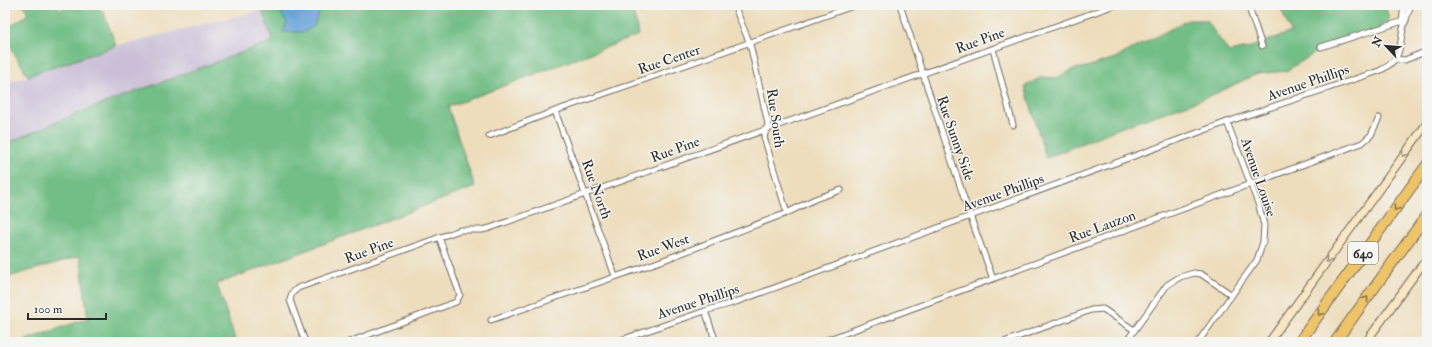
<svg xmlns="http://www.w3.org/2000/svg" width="1432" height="347" font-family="'IM FELL Double Pica',serif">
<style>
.industrial{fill:#cabfd7}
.forest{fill:#72be86;stroke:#4e7458}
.water{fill:#69a4d9;stroke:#4a6882}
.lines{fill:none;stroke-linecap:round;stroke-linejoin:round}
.street-casing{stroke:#6f695e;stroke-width:7}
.secondary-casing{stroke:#6f695e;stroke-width:9}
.highway-casing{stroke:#6f695e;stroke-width:12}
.street{stroke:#fff;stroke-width:5}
.secondary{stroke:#f9e7c3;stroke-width:7}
.highway{stroke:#efc469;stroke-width:10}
.oneway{stroke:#928977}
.oneway2{stroke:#837047}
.labels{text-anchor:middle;stroke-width:3;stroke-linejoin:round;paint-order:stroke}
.shield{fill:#f6f6f2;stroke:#686867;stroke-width:1}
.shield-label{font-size:13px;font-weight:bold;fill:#2b2b2b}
.street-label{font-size:14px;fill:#2b2b2b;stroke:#f6f6f2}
</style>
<rect width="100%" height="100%" fill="#f6f6f2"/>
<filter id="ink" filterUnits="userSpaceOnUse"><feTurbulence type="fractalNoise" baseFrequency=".025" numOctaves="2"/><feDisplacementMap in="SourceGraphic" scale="8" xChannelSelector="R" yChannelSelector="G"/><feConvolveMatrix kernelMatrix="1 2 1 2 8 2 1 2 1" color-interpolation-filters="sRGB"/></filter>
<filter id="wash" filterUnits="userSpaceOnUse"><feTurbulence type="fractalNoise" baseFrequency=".012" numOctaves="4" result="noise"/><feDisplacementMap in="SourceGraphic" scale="16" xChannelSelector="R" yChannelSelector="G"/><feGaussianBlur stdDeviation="0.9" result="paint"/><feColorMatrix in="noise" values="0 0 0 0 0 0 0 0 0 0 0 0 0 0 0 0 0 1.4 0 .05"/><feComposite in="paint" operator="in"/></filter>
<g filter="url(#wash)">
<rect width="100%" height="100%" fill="#edddbc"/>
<polygon class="industrial" points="262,10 273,41 75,114 5,144 5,84 116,46"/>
<g class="forest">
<polygon points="24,5 58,5 58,10 73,5 95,5 104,13 116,46 28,76 14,53 5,32 5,30 28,14"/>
<polygon points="268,5 631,5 639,35 448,107 475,187 217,284 236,342 20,342 88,318 80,256 5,278 5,144 75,114 273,41 262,10"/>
<polygon points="1279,5 1347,5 1349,10 1374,5 1385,5 1389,19 1380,30 1315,53 1286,71 1257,74 1208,97 1117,129 1046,158 1025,86 1042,77 1056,78 1074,69 1087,67 1115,58 1188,20 1206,20 1229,52 1248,48 1291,32"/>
</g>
<polygon class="water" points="276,5 323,5 315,21 315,25 304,32 283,32 287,23"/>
</g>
<g filter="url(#ink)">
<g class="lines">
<g class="street-casing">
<g id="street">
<polyline points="734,5 750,44 768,124 764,137 787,213"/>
<polyline points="900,5 968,210 993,279"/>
<polyline points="1248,5 1262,46"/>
<polyline points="1402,22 1404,5"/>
<polyline points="1321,47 1406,20"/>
<polyline points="993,49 1013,125"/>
<polyline points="1395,59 1405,60 1427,51"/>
<polyline points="555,111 615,276"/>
<polyline points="489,136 555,111 856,5"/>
<polyline points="705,311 716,342"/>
<polyline points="491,320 661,261 787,213 815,199 841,190"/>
<polyline points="305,342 290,300 292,293 298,288 460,230 482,230 490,228 1115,5"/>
<polyline points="349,342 456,302 460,295 439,237"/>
<path d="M 615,342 L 705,311 L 736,302 L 1227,122 L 1379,71 C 1401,61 1399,50 1403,29 C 1405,21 1408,13 1411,5"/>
<polyline points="821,342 1362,143 1371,135 1379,118"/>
<polyline points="1004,342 1091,310 1103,309 1134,330"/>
<polyline points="1126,342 1167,285 1180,277 1194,273 1201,274 1232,295"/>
<polyline points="1198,342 1257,260 1263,242 1264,225 1259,206 1227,122"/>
</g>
</g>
<g class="secondary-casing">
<g id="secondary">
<polyline points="1269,342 1427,123"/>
<polyline points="1366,342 1427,258"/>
</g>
</g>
<g class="highway-casing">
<g id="highway">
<polyline points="1299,342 1427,165"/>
<polyline points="1335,342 1427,215"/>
</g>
</g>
<use href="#street" class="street"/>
<use href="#secondary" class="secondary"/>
<use href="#highway" class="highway"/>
</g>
<defs><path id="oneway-chevron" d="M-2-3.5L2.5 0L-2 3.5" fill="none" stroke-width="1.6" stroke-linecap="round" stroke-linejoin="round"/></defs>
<g class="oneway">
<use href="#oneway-chevron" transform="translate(1404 154) rotate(126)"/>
<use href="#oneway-chevron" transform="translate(1328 260) rotate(126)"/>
</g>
<g class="oneway2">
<use href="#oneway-chevron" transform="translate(1396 208) rotate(126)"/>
<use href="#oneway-chevron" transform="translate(1366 299) rotate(-54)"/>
<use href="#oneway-chevron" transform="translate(1320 313) rotate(126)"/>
</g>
</g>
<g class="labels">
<rect class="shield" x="1348" y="242" width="30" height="22" rx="3"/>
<g class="shield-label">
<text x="1363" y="258">640</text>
</g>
<g class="street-label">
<text transform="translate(980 40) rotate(-20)" y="5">Rue Pine</text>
<text transform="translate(669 59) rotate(-19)" y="5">Rue Center</text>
<text transform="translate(1308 82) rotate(-19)" y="5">Avenue Phillips</text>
<text transform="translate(776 118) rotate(82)" y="5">Rue South</text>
<text transform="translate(956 138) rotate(71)" y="5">Rue Sunny Side</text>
<text transform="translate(675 149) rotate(-20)" y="5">Rue Pine</text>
<text transform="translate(1259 177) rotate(71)" y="5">Avenue Louise</text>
<text transform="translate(597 189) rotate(70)" y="5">Rue North</text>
<text transform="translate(1003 192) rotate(-20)" y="5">Avenue Phillips</text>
<text transform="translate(1102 226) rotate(-20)" y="5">Rue Lauzon</text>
<text transform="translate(663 247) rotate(-20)" y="5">Rue West</text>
<text transform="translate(369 250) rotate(-20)" y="5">Rue Pine</text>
<text transform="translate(698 301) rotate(-18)" y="5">Avenue Phillips</text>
</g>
</g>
<rect width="1432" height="347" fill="none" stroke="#f6f6f2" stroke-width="20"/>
<g transform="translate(1386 46) rotate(296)" stroke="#f6f6f2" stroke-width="3" paint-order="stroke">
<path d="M0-3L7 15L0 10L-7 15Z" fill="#2b2b2b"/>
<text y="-6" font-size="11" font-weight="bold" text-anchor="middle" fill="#2b2b2b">N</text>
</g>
<path d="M28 313v6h78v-6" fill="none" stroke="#2b2b2b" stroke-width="2"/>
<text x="34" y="313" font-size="12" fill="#2b2b2b" stroke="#f6f6f2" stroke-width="3" paint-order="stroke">100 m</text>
</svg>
